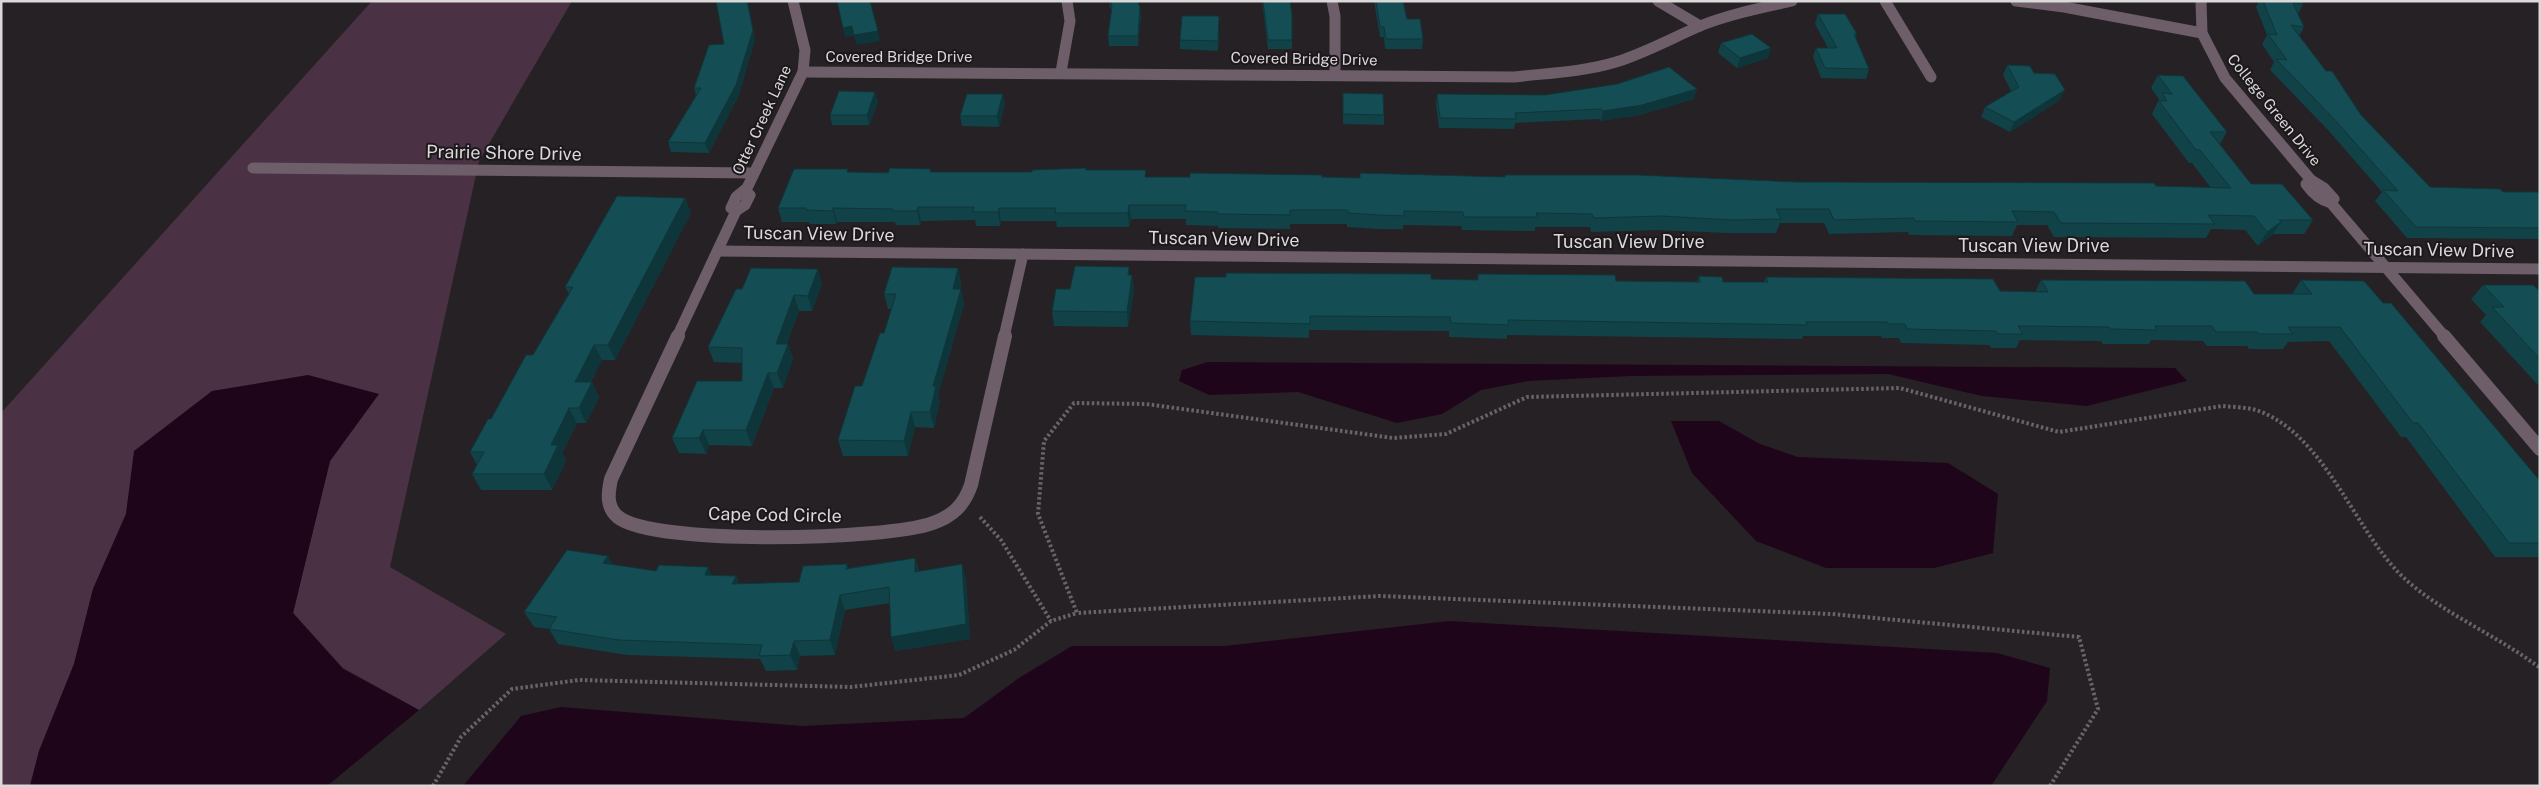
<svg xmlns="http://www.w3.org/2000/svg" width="2541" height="787" font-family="'Public Sans',sans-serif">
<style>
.green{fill:#4a3144}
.water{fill:#1f051a}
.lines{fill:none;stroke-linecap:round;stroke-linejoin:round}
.path{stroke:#686467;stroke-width:4;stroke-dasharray:2.5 2.5;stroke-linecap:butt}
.minor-far1{stroke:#6d5e69;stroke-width:11}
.minor{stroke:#6d5e69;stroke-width:14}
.wall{fill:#114247}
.shaded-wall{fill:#0e363a}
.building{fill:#144d53;stroke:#0e363a}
.labels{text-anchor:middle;stroke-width:4;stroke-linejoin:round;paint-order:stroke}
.far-street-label{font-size:15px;fill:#dbd8da;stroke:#1c181b}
.street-label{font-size:18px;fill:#dbd8da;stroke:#1c181b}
</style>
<rect width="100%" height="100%" fill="#262124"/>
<polygon class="green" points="372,1 572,1 479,161 390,567 506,634 419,710 343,668 293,613 330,461 378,394 135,451 126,514 93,589 74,664 39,751 30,786 1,786 1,413"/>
<g class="water">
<polygon points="1208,362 2175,368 2187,381 2087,406 1982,396 1888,374 1631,376 1528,381 1481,390 1442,414 1397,423 1298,392 1209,395 1179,381 1182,370"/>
<polygon points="308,375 379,394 330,461 293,613 343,669 419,710 327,786 30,786 39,751 74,664 93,589 126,514 134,451 212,391"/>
<polygon points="1671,421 1719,421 1760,444 1798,457 1948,463 1998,494 1993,553 1934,568 1826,568 1756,541 1692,473"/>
<polygon points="1449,621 1997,653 2050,668 2047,701 1991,786 463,786 521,716 561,707 802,726 964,718 1019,678 1072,646 1224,646"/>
</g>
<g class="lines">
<g class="path">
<polyline points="980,517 1001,540 1051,621"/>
<polyline points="433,786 461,737 512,689 579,680 851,687 959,675 1014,650 1051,621 1077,613"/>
<path d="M 2050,786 L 2098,709 L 2079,637 L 1832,614 L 1380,596 L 1077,613 L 1038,514 L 1044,441 L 1074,403 L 1146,404 L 1393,438 L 1446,434 L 1527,397 L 1900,388 L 2059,432 L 2222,406 C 2233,407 2245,407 2256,410 C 2325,433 2354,531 2404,578 C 2443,614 2497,635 2540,668"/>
</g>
<g class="minor-far1">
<polyline points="1332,1 1335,16 1335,74"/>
<polyline points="1658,1 1700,26"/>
<polyline points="1885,1 1931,77"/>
<polyline points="2016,1 2064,7 2202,33"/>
<polyline points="2201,1 2202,33 2225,78 2311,180 2324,188 2334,199 2331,203"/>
<path d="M 803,72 L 1514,77 C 1548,73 1583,72 1616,62 C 1645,53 1672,38 1700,26 C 1730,14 1761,8 1792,1"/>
<polyline points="1061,72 1070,21 1067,1"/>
<polyline points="253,168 754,173"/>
<path d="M 2311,180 L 2306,184 C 2313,194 2320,200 2331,203 L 2445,337"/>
<polyline points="736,211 731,208 736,197 747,188 803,72 805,50 793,1"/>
<polyline points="718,251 2540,269"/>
<polyline points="677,337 736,211 745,205 750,195 745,191"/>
<polyline points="1004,337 1023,254"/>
</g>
<g class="minor">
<path d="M 678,336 L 611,479 C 608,493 606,507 618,517 C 654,546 887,540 933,523 C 953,516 964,505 971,485 L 1005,336"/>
<polyline points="2444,336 2540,449"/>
</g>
</g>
<g class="wall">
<polygon points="1109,1 1138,1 1140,8 1141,17 1138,46 1109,46 1108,36 1111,11"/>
<polygon points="1262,1 1290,1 1292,15 1292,49 1268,49"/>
<polygon points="1374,1 1403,1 1407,19 1423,39 1422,49 1385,49 1384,37 1380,37"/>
<polygon points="2259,1 2302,1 2303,4 2298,14 2304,27 2299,36 2361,115 2430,187 2503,192 2540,192 2540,239 2407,238 2375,201 2382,192 2328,130 2270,70 2274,62 2262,44 2267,35 2256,7"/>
<polygon points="1818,14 1857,34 1855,38 1869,69 1866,79 1821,78 1813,57 1816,48 1828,48 1815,24"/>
<polygon points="1219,26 1218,51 1180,49 1180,40"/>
<polygon points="755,39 739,95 709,153 671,152 668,142 696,96 694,88 724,44"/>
<polygon points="1721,43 1768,58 1737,68 1718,53"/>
<polygon points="2007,65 2034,73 2060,100 2010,132 1981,117 1985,107 2011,91 2003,75"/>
<polygon points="2158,75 2227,132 2220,144 2251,184 2313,220 2304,234 2273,234 2272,235 2258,246 2245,230 2211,229 2206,238 2054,237 2047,225 2017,225 2012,236 1909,235 1908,232 1829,234 1824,223 1780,223 1776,233 1729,233 1657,230 1591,232 1590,227 1535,227 1535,231 1462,230 1461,226 1403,225 1403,229 1378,229 1347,227 1347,224 1290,224 1290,229 1218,228 1218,226 1186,225 1186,219 1131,219 1129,227 1057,227 1056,221 1001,221 1000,226 976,226 975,220 921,221 920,225 896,225 895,222 837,222 836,224 810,224 809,222 782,222 778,208 849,172 1032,172 1087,170 1146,177 1360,178 1505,177 1505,175 1797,182 2211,188 2192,163 2189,163 2152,114 2159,99 2151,88"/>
<polygon points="1343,93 1384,115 1384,125 1343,124"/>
<polygon points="1437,94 1694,99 1640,115 1601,121 1599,119 1515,123 1514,129 1439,128 1436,104"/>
<polygon points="878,102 869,125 832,125 830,115"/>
<polygon points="1005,104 999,127 962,126 960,116"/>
<polygon points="685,198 691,213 615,360 602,360 591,382 592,382 599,397 586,423 577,423 562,453 566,461 552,490 481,490 472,474 477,465 470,452 533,355 569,294 565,287"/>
<polygon points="1129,267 1129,275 1132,275 1134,290 1128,327 1054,326 1052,311 1070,289"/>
<polygon points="958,268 961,283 960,289 961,289 964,304 938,395 940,401 934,428 915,427 908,456 843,456 838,440 862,386 884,333 892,309 888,309 884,294"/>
<polygon points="1478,274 1616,281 1697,282 1699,276 1723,282 1764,282 1766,277 2000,291 2035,292 2041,280 2254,294 2292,294 2301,280 2383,303 2540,481 2540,557 2495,557 2406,437 2401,437 2329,341 2288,342 2283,349 2249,349 2247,346 2207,346 2203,341 2151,340 2149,344 2103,344 2101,341 2020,340 2016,348 1991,348 1989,345 1901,343 1899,338 1882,338 1881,336 1803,336 1802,339 1507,335 1507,339 1449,337 1449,331 1309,330 1309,338 1191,335 1190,321 1477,280"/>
<polygon points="822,284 812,311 799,311 787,344 788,344 793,359 783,388 774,388 752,446 709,445 706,454 679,453 672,438 742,381 742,363 714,362 708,347 742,289"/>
<polygon points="2483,285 2540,291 2540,387 2480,322 2486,315 2471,299"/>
<polygon points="608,556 613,565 656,571 708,567 711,575 736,576 739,584 799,582 847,564 848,568 915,558 919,571 966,579 970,639 895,651 890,603 845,610 835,655 800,656 797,670 766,671 760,659 627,655 558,644 549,629 534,627 524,612"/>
</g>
<g class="shaded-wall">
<polygon points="747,1 748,1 755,39 739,95 709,153 705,143"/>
<polygon points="1140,8 1141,17 1138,46 1138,36"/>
<polygon points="1219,16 1219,26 1218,51 1218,41"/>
<polygon points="852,26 878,31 880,41 857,45 854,36 845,37 843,28"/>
<polygon points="1771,48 1768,58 1737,68 1740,58"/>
<polygon points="1697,89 1694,99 1640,115 1601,121 1603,111"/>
<polygon points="2065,90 2060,100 2010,132 2014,122"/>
<polygon points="875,92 878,102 869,125 867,115"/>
<polygon points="1003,94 1005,104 999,127 997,116"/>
<polygon points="685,198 691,213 615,360 608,345"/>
<polygon points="1129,205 1131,219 1129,227 1128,213"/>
<polygon points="918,207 921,221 920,225 917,211"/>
<polygon points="833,208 837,222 836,224 833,211"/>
<polygon points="999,208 1001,221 1000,226 998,212"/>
<polygon points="2281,222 2272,235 2258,246 2267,232"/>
<polygon points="958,268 961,283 956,304 953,289"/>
<polygon points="818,269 822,284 812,311 808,296"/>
<polygon points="1132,275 1134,290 1128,327 1127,312"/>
<polygon points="961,289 964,304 938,395 940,401 934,428 930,412 933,386"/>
<polygon points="794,295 799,311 781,359 776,344"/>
<polygon points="788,344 793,359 783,388 777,373"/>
<polygon points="594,345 602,360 583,397 575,382"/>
<polygon points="768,373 774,388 752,446 746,430"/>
<polygon points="592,382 599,397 586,423 579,408"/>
<polygon points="569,408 577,423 562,453 566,461 552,490 544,474 551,445"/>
<polygon points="911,412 915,427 908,456 904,441"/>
<polygon points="703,430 709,445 706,454 699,438"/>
<polygon points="608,556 616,571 603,563"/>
<polygon points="915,558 919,573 915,572"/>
<polygon points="962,564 966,579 970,639 895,651 891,637"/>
<polygon points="708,567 715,582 705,575"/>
<polygon points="736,576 742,591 732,584"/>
<polygon points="840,595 845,610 835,655 830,640"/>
<polygon points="794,641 800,656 797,670 790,655"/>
</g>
<g class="building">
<polygon points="716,1 747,1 753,30 736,85 705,143 668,142 701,88 694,88 709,45 724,44"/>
<polygon points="837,1 870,1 878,31 854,35 852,26 843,28"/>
<polygon points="1111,1 1138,1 1140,8 1138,36 1108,36 1112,7"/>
<polygon points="1263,1 1290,1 1292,15 1292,40 1268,40"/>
<polygon points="1376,1 1403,1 1407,19 1420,19 1423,39 1386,39 1384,27 1380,27"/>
<polygon points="2263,1 2302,1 2303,4 2293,3 2304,27 2291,25 2326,71 2332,71 2361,115 2430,187 2500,189 2503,192 2540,192 2540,228 2416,227 2383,190 2398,191 2334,119 2276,59 2287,60 2268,34 2277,35"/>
<polygon points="1818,14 1845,14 1857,34 1854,34 1869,69 1825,68 1816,48 1837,48"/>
<polygon points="1182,16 1219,16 1218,41 1180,40"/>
<polygon points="1752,34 1771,48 1740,58 1721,43"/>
<polygon points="2007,65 2030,66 2034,73 2055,74 2065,90 2014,122 1985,107 2019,87"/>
<polygon points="1669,67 1697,89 1642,105 1603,111 1601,109 1515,113 1516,119 1440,118 1437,94 1545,95 1617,84"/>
<polygon points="2158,75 2183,76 2227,132 2210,132 2251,184 2282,184 2313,220 2279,220 2281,222 2267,232 2254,216 2208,215 2215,224 2061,223 2054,212 2012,211 2018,222 1915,221 1914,218 1834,220 1829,209 1776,209 1781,219 1733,220 1661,216 1594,218 1592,214 1536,213 1537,217 1464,217 1463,212 1404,211 1404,216 1379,215 1348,213 1348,210 1290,210 1290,215 1217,214 1218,212 1185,211 1186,205 1129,205 1128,213 1055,213 1056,208 999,208 998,212 973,212 974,207 918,207 917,211 892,211 893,209 833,208 833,211 806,210 806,208 778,208 794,169 848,169 847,172 888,173 890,168 931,169 930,172 1032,172 1032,170 1086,168 1086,170 1146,170 1145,177 1190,177 1190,173 1322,175 1322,177 1360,178 1360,173 1505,177 1505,175 1637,175 1797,182 2154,183 2156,186 2231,188 2200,150 2196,150 2159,101 2167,101 2162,93 2172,94"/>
<polygon points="839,91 875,92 867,115 830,115"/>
<polygon points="1343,93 1383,94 1384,115 1343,114"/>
<polygon points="967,94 1003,94 997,116 960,116"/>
<polygon points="617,196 685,198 608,345 594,345 575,382 592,382 579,408 569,408 551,445 558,445 544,474 472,474 484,452 470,452 488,419 491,419 526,355 533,355 573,287 565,287"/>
<polygon points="1075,266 1129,267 1128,275 1132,275 1127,312 1052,311 1056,289 1070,289"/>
<polygon points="892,267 958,268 953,289 961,289 933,386 936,386 930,412 911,412 904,441 838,440 855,386 862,386 880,333 884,333 896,294 884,294"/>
<polygon points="751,268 818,269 808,296 794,295 776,344 788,344 777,373 768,373 746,430 703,430 699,438 672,438 697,381 742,381 742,348 708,347 736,289 742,289"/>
<polygon points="1226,273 1431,274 1431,279 1478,280 1478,274 1615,275 1616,281 1700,282 1699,276 1722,277 1723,282 1768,282 1766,277 1993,279 2000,291 2048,292 2041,280 2245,281 2254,294 2312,294 2301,280 2364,281 2383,303 2391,303 2540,481 2540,543 2509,543 2418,423 2413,423 2340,327 2288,327 2293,334 2259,334 2257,332 2216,332 2212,326 2155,326 2157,330 2111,329 2109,327 2018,326 2023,334 1998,334 1996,331 1907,329 1905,324 1888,324 1887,322 1806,322 1807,325 1508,320 1509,325 1451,323 1450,317 1310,316 1310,324 1190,321 1195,277 1226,277"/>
<polygon points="2483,285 2533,285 2540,291 2540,359 2492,307 2504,307"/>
<polygon points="567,550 608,556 603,563 656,571 659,565 708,567 705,575 736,576 732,584 799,582 803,566 847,564 846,569 915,558 915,572 962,564 966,624 891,637 889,587 840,595 830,640 794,641 790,655 759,656 762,645 619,640 549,629 557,617 524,612"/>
</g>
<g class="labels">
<g class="far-street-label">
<text x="899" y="62">Covered Bridge Drive</text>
<text transform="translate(1304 59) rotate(1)" y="5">Covered Bridge Drive</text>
<text transform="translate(2274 110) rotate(51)" y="5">College Green Drive</text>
<text transform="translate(762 120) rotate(-65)" y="5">Otter Creek Lane</text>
</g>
<g class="street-label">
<text transform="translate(504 153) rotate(1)" y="6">Prairie Shore Drive</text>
<text transform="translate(819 234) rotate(1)" y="6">Tuscan View Drive</text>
<text transform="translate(1224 239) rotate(1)" y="6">Tuscan View Drive</text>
<text x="1629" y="248">Tuscan View Drive</text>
<text x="2034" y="252">Tuscan View Drive</text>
<text transform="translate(2439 250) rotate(1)" y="6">Tuscan View Drive</text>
<text transform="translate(775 515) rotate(1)" y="6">Cape Cod Circle</text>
</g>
</g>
<rect width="2541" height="787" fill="none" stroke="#dbd8da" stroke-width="5"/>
</svg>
